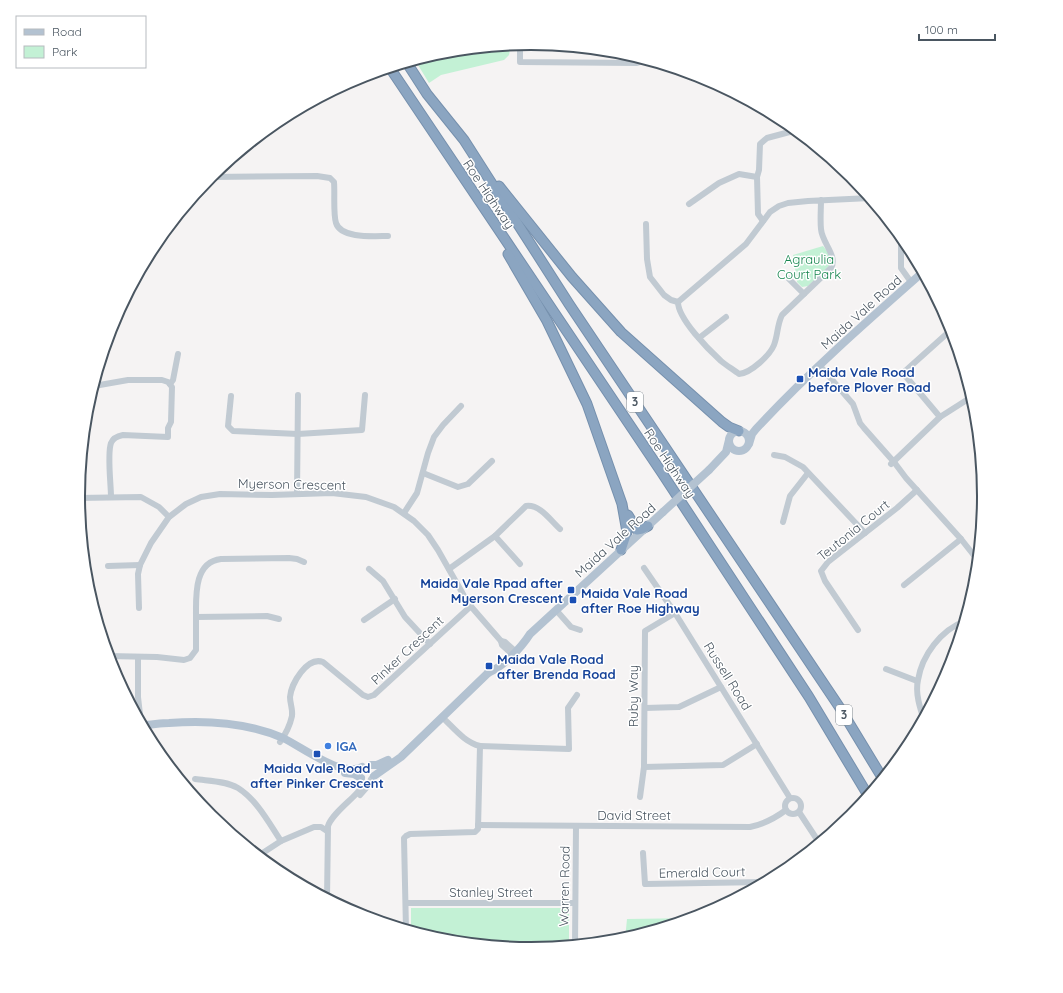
<svg xmlns="http://www.w3.org/2000/svg" width="1063" height="993" font-family="Quicksand,sans-serif">
<style>
.green{fill:#c3f1d5}
.lines{fill:none;stroke-linecap:round;stroke-linejoin:round}
.highway-casing{stroke:#7690ad;stroke-width:11}
.minor{stroke:#c1cad2;stroke-width:6}
.major{stroke:#b3c2d1;stroke-width:8}
.highway{stroke:#8ba5c1;stroke-width:9}
.major-bridge{stroke:#b3c2d1;stroke-width:8}
.transit-dot{fill:#1a4fb4;stroke:#fff;stroke-width:1.5}
.shop-dot{fill:#3f7fe0;stroke:#fff;stroke-width:1.5}
.labels{text-anchor:middle;stroke-width:3;stroke-linejoin:round;paint-order:stroke}
.shield{fill:#fff;stroke:#808990;stroke-width:1}
.shield-label{font-size:12px;font-weight:bold;fill:#4a5661}
.street-label{font-size:13px;fill:#4a5661;stroke:#fff}
.park-label{font-size:13px;fill:#17864f;stroke:#fff}
.transit-label{font-size:13px;font-weight:bold;fill:#164399;stroke:#fff;text-anchor:start}
.shop-label{font-size:13px;font-weight:bold;fill:#366cbe;stroke:#fff;text-anchor:start}
.rim{fill:none;stroke:#4a5661;stroke-width:2}
</style>
<rect width="100%" height="100%" fill="#f5f3f3"/>
<g class="green">
<polygon points="511,45 509,55 504,60 441,75 429,83 415,60 443,52"/>
<polygon points="823,246 831,256 830,265 808,286 802,287 797,282 793,255"/>
<polygon points="411,908 569,908 569,946 531,950 443,941 411,932"/>
<polygon points="696,918 625,940 627,919"/>
</g>
<g class="lines">
<g class="highway-casing">
<g id="highway">
<polyline points="407,63 427,94 464,140 569,304 840,708 883,779"/>
<polyline points="390,68 662,473 809,697 869,797"/>
<polyline points="499,186 572,277 621,332 722,422 729,427 739,431"/>
<polyline points="508,254 547,321 587,404 622,504 627,532 621,550"/>
<polyline points="628,515 637,530 642,529 648,526"/>
</g>
</g>
<g class="minor">
<polyline points="520,44 520,62 637,63 647,60"/>
<path d="M 210,177 L 317,176 L 330,178 L 334,182 C 335,193 333,214 336,223 C 341,239 375,236 388,236"/>
<path d="M 821,200 C 821,209 820,220 821,229 C 822,243 838,256 831,268 L 782,315 C 777,325 778,335 774,345 C 770,355 751,373 739,374 C 734,370 727,366 721,361 C 709,350 678,319 678,302 L 746,244 L 770,212 L 779,206 L 788,203 L 808,201 L 870,198"/>
<polyline points="689,204 719,183 739,174 757,177"/>
<polyline points="763,221 758,214 757,177 759,170 760,144 767,138 797,130"/>
<polyline points="646,224 647,259 650,277 664,295 671,300 678,302"/>
<polyline points="901,235 901,268 911,282"/>
<polyline points="789,279 804,294"/>
<polyline points="699,338 726,317"/>
<polyline points="820,366 853,404 860,423 864,428 894,462 906,478 961,539 976,558 978,564"/>
<polyline points="170,384 173,380 178,354"/>
<path d="M 94,386 L 128,380 L 162,380 L 168,382 L 172,387 L 171,422 L 168,428 L 168,437 L 123,435 C 118,436 113,438 111,443 C 107,454 111,484 111,497"/>
<polyline points="231,396 228,426 233,431 298,434 362,430 365,395"/>
<polyline points="940,417 903,373 952,329"/>
<polyline points="774,455 785,457 803,467 865,533"/>
<polyline points="891,464 940,417 973,396"/>
<polyline points="423,473 458,487 468,484 492,461"/>
<polyline points="297,494 298,395"/>
<polyline points="78,498 141,497 159,507 169,517"/>
<polyline points="404,513 417,493 428,453 434,437 443,425 461,406"/>
<polyline points="783,522 790,496 808,473"/>
<polyline points="495,536 520,564"/>
<polyline points="108,566 140,565"/>
<polyline points="644,568 675,613 790,798"/>
<polyline points="369,569 383,581 405,617 430,644"/>
<path d="M 449,569 L 495,536 L 526,506 C 540,504 551,521 560,529"/>
<polyline points="904,585 961,539"/>
<polyline points="139,608 138,574 140,565 151,543 169,517 186,504 201,497 220,494 272,495 332,493 366,497 394,507 414,521 428,535 438,550 468,603 501,641 502,645 512,654"/>
<polyline points="556,610 571,627 580,630"/>
<polyline points="196,617 267,616 279,619"/>
<polyline points="364,620 395,599"/>
<polyline points="858,630 825,581 821,571 828,562 897,508 917,490"/>
<polyline points="501,641 505,642 515,651"/>
<path d="M 108,656 L 157,657 L 184,660 L 190,658 L 196,650 C 196,638 196,627 196,615 C 196,596 194,562 221,559 L 289,558 L 297,559 L 304,562"/>
<polyline points="138,657 138,697 141,723"/>
<polyline points="886,669 917,681"/>
<polyline points="645,708 679,707 721,687"/>
<path d="M 924,720 C 920,708 915,693 918,680 C 922,655 941,630 965,621"/>
<path d="M 280,742 C 285,735 290,725 292,716 C 293,709 290,704 290,697 C 291,684 307,656 323,662 L 363,695 L 368,697 L 374,695 L 471,606"/>
<polyline points="480,746 569,749 568,708 577,695"/>
<polyline points="644,767 723,765 757,744"/>
<path d="M 195,779 C 209,781 226,781 238,788 C 257,800 269,823 281,841"/>
<polyline points="360,795 367,787 371,779"/>
<polyline points="640,797 644,767 645,631 675,613"/>
<circle cx="793" cy="806" r="8"/>
<polyline points="799,812 820,844"/>
<path d="M 478,825 L 750,827 C 764,824 774,819 786,810"/>
<polyline points="643,853 645,884 767,882"/>
<polyline points="258,856 281,841 314,827 321,827 327,831"/>
<path d="M 327,899 L 328,826 C 333,811 361,794 363,784 C 363,782 362,780 361,778"/>
<polyline points="406,903 575,903"/>
<path d="M 406,930 L 404,838 L 406,836 L 410,834 L 475,832 L 478,829 L 480,746 C 464,742 454,728 442,717"/>
<polyline points="575,946 576,826"/>
</g>
<g class="major">
<circle cx="739" cy="441" r="10"/>
<path d="M 749,444 L 752,434 L 756,429 C 808,373 866,322 923,272"/>
<polyline points="709,470 726,452 729,440"/>
<path d="M 488,673 C 503,667 521,648 530,634 L 663,512"/>
<path d="M 142,725 C 151,725 160,723 169,723 C 208,720 248,723 283,738 C 302,747 342,778 362,767"/>
<polyline points="371,765 377,765 388,760"/>
<polyline points="345,773 354,774 361,778"/>
<polyline points="374,776 401,757 488,673 491,668"/>
</g>
<use href="#highway" class="highway"/>
<polyline class="major-bridge" points="663,512 709,470"/>
</g>
<g class="transit-dot">
<rect x="796" y="375" width="8" height="8" rx="2"/>
<rect x="567" y="586" width="8" height="8" rx="2"/>
<rect x="569" y="596" width="8" height="8" rx="2"/>
<rect x="485" y="662" width="8" height="8" rx="2"/>
<rect x="313" y="750" width="8" height="8" rx="2"/>
</g>
<circle class="shop-dot" cx="328" cy="746" r="4"/>
<g class="labels">
<g class="shield">
<rect x="627" y="392" width="16" height="20" rx="3"/>
<rect x="836" y="705" width="16" height="20" rx="3"/>
</g>
<g class="shield-label">
<text x="635" y="406">3</text>
<text x="844" y="719">3</text>
</g>
<g class="street-label">
<text transform="translate(489 194) rotate(56)" y="5">Roe Highway</text>
<text transform="translate(861 312) rotate(-42)" y="5">Maida Vale Road</text>
<text transform="translate(670 463) rotate(56)" y="5">Roe Highway</text>
<text transform="translate(292 484) rotate(1)" y="5">Myerson Crescent</text>
<text transform="translate(853 530) rotate(-39)" y="5">Teutonia Court</text>
<text transform="translate(615 540) rotate(-42)" y="5">Maida Vale Road</text>
<text transform="translate(407 650) rotate(-43)" y="5">Pinker Crescent</text>
<text transform="translate(728 676) rotate(58)" y="5">Russell Road</text>
<text transform="translate(633 696) rotate(-90)" y="5">Ruby Way</text>
<text x="634" y="820">David Street</text>
<text transform="translate(702 872) rotate(-1)" y="5">Emerald Court</text>
<text transform="translate(564 886) rotate(-89)" y="5">Warren Road</text>
<text x="491" y="897">Stanley Street</text>
</g>
<g class="park-label">
<text x="809" y="264">Agraulia<tspan x="809" dy="15">Court Park</tspan></text>
</g>
<g class="transit-label">
<text x="808" y="377">Maida Vale Road<tspan x="808" dy="15">before Plover Road</tspan></text>
<text x="563" y="588" text-anchor="end">Maida Vale Rpad after<tspan x="563" dy="15">Myerson Crescent</tspan></text>
<text x="581" y="598">Maida Vale Road<tspan x="581" dy="15">after Roe Highway</tspan></text>
<text x="497" y="664">Maida Vale Road<tspan x="497" dy="15">after Brenda Road</tspan></text>
<text x="317" y="773" text-anchor="middle">Maida Vale Road<tspan x="317" dy="15">after Pinker Crescent</tspan></text>
</g>
<g class="shop-label">
<text x="336" y="751">IGA</text>
</g>
</g>
<path d="M0 0H1063V993H0ZM85 496a446 446 0 1 1 892 0a446 446 0 1 1-892 0Z" fill="#fff" fill-rule="evenodd"/>
<path class="rim" d="M85 496a446 446 0 1 1 892 0a446 446 0 1 1-892 0Z"/>
<rect x="16" y="16" width="130" height="52" fill="#ffffff" stroke="#b7bbc0"/>
<rect x="24" y="29" width="20" height="6" fill="#b3c2d1" stroke="#b7bbc0"/>
<text x="52" y="36" font-size="12" fill="#4a5661">Road</text>
<rect x="24" y="46" width="20" height="12" fill="#c3f1d5" stroke="#b7bbc0"/>
<text x="52" y="56" font-size="12" fill="#4a5661">Park</text>
<path d="M919 34v6h76v-6" fill="none" stroke="#4a5661" stroke-width="2"/>
<text x="925" y="34" font-size="12" fill="#4a5661" stroke="#ffffff" stroke-width="3" paint-order="stroke">100 m</text>
</svg>
